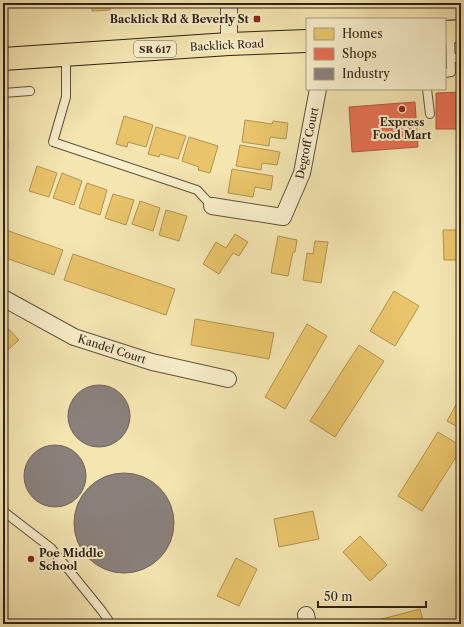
<svg xmlns="http://www.w3.org/2000/svg" width="464" height="627" font-family="'Libre Caslon Text',serif">
<style>
.homes{fill:#e9c46a;stroke:#b19350}
.shops{fill:#e76f51;stroke:#b0583e}
.industry{fill:#8a817c;stroke:#6e645c}
.lines{fill:none;stroke-linecap:round;stroke-linejoin:round}
.lane-casing{stroke:#60523a;stroke-width:10}
.street-casing{stroke:#60523a;stroke-width:18}
.primary-casing{stroke:#2e2112;stroke-width:24}
.lane{stroke:#f8eecc;stroke-width:8}
.street{stroke:#f8eecc;stroke-width:16}
.primary{stroke:#f4e5b1;stroke-width:22}
.poi-dot{fill:#8f2418;stroke:#f8eecc;stroke-width:1.5}
.labels{text-anchor:middle;stroke-width:4;stroke-linejoin:round;paint-order:stroke}
.shield{fill:#f8eecc;stroke:#6b5e4a;stroke-width:1}
.shield-label{font-size:10px;font-weight:bold;fill:#2e2112}
.poi-label{font-size:11px;font-weight:bold;fill:#2e2112;stroke:#f8eecc;text-anchor:end}
.street-label{font-size:11px;fill:#2e2112;stroke:#f8eecc}
</style>
<rect width="100%" height="100%" fill="#f4e5b1"/>
<filter id="stains"><feTurbulence type="fractalNoise" baseFrequency=".005" numOctaves="4"/><feColorMatrix values="0 0 0 0 .2 0 0 0 0 .09 0 0 0 0 .02 0 0 0 .5 -.17"/></filter>
<radialGradient id="worn" r=".72"><stop offset=".6" stop-color="#630" stop-opacity="0"/><stop offset="1" stop-color="#630" stop-opacity=".3"/></radialGradient>
<g class="homes">
<polygon points="92,3 110,3 110,10 92,11"/>
<polygon points="124,116 153,125 146,147 128,142 127,147 116,144"/>
<polygon points="245,120 272,124 273,121 288,123 286,139 270,137 269,146 242,142"/>
<polygon points="3,124 7,124 8,149 3,149"/>
<polygon points="156,127 186,136 178,159 160,154 159,157 148,154"/>
<polygon points="189,137 218,146 210,173 198,170 199,167 182,161"/>
<polygon points="240,145 280,152 277,165 262,163 261,170 236,166"/>
<polygon points="37,166 57,173 49,197 29,191"/>
<polygon points="232,169 273,176 271,190 255,187 253,197 228,193"/>
<polygon points="62,173 82,181 74,205 53,198"/>
<polygon points="87,183 107,190 100,215 79,208"/>
<polygon points="113,194 134,200 126,225 105,218"/>
<polygon points="140,201 160,208 153,231 132,224"/>
<polygon points="166,210 187,216 179,241 159,235"/>
<polygon points="3,229 63,250 54,275 3,257"/>
<polygon points="443,230 461,230 461,260 444,260"/>
<polygon points="235,234 248,242 239,256 233,253 219,274 203,264 216,242 226,248"/>
<polygon points="278,236 297,240 295,252 293,252 288,276 271,273"/>
<polygon points="315,241 328,242 321,283 303,280 307,253 313,254"/>
<polygon points="73,254 175,289 166,315 64,280"/>
<polygon points="394,291 419,306 395,346 370,331"/>
<polygon points="195,319 274,333 269,359 191,345"/>
<polygon points="3,323 19,340 3,354"/>
<polygon points="307,324 327,336 285,409 265,397"/>
<polygon points="359,345 384,361 335,437 310,421"/>
<polygon points="461,396 461,429 447,421"/>
<polygon points="438,432 461,446 461,449 422,511 398,496"/>
<polygon points="313,511 319,539 279,547 274,519"/>
<polygon points="360,536 387,565 370,581 343,552"/>
<polygon points="236,558 257,569 239,606 217,596"/>
<polygon points="420,609 424,624 371,624 370,622"/>
</g>
<g class="shops">
<polygon points="461,92 461,113 458,113 458,129 436,129 436,93"/>
<polygon points="415,102 418,147 352,152 349,107"/>
</g>
<g class="industry">
<circle cx="99" cy="416" r="31"/>
<circle cx="55" cy="476" r="31"/>
<circle cx="124" cy="523" r="50"/>
</g>
<g class="lines">
<g class="lane-casing">
<g id="lane">
<polyline points="66,55 66,97 53,142 197,190 212,206"/>
<polyline points="451,58 461,58"/>
<polyline points="445,73 451,72 450,33"/>
<polyline points="427,89 430,114"/>
<polyline points="3,93 30,91"/>
<polyline points="3,511 51,548 102,611 111,624"/>
</g>
</g>
<g class="street-casing">
<g id="street">
<polyline points="229,44 229,3"/>
<polyline points="212,206 283,217 302,173 318,89"/>
<polyline points="3,298 74,337 152,362 228,379"/>
<polyline points="306,615 308,624"/>
</g>
</g>
<g class="primary-casing">
<g id="primary">
<polyline points="445,32 461,31"/>
<polyline points="3,59 229,44 307,41"/>
</g>
</g>
<use href="#lane" class="lane"/>
<use href="#street" class="street"/>
<use href="#primary" class="primary"/>
</g>
<g class="poi-dot">
<rect x="253" y="15" width="8" height="8" rx="2"/>
<circle cx="402" cy="109" r="4"/>
<circle cx="31" cy="559" r="4"/>
</g>
<g class="labels">
<rect class="shield" x="134" y="41" width="42" height="16" rx="3"/>
<g class="shield-label">
<text x="155" y="53">SR 617</text>
</g>
<g class="poi-label">
<text x="249" y="23">Backlick Rd &amp; Beverly St</text>
<text x="402" y="126" text-anchor="middle">Express<tspan x="402" dy="13">Food Mart</tspan></text>
<text x="39" y="557" text-anchor="start">Poe Middle<tspan x="39" dy="13">School</tspan></text>
</g>
<g class="street-label">
<text transform="translate(227 45) rotate(-3)" y="4">Backlick Road</text>
<text transform="translate(307 143) rotate(-78)" y="4">Degroff Court</text>
<text transform="translate(112 349) rotate(18)" y="4">Kandel Court</text>
</g>
</g>
<rect width="464" height="627" fill="none" stroke="#f4e5b1" stroke-width="16"/>
<rect x="4" y="4" width="456" height="619" fill="none" stroke="#2e2112" stroke-width="2"/>
<rect x="8" y="8" width="448" height="611" fill="none" stroke="#2e2112"/>
<rect x="306" y="18" width="140" height="72" fill="#f8eecc" stroke="#a79c82"/>
<rect x="314" y="28" width="20" height="12" fill="#e9c46a" stroke="#a79c82"/>
<text x="342" y="38" font-size="12" fill="#2e2112">Homes</text>
<rect x="314" y="48" width="20" height="12" fill="#e76f51" stroke="#a79c82"/>
<text x="342" y="58" font-size="12" fill="#2e2112">Shops</text>
<rect x="314" y="68" width="20" height="12" fill="#8a817c" stroke="#a79c82"/>
<text x="342" y="78" font-size="12" fill="#2e2112">Industry</text>
<path d="M318 601v6h108v-6" fill="none" stroke="#2e2112" stroke-width="2"/>
<text x="324" y="601" font-size="12" fill="#2e2112" stroke="#f8eecc" stroke-width="3" paint-order="stroke">50 m</text>
<rect width="100%" height="100%" filter="url(#stains)"/>
<rect width="100%" height="100%" fill="url(#worn)"/>
</svg>
